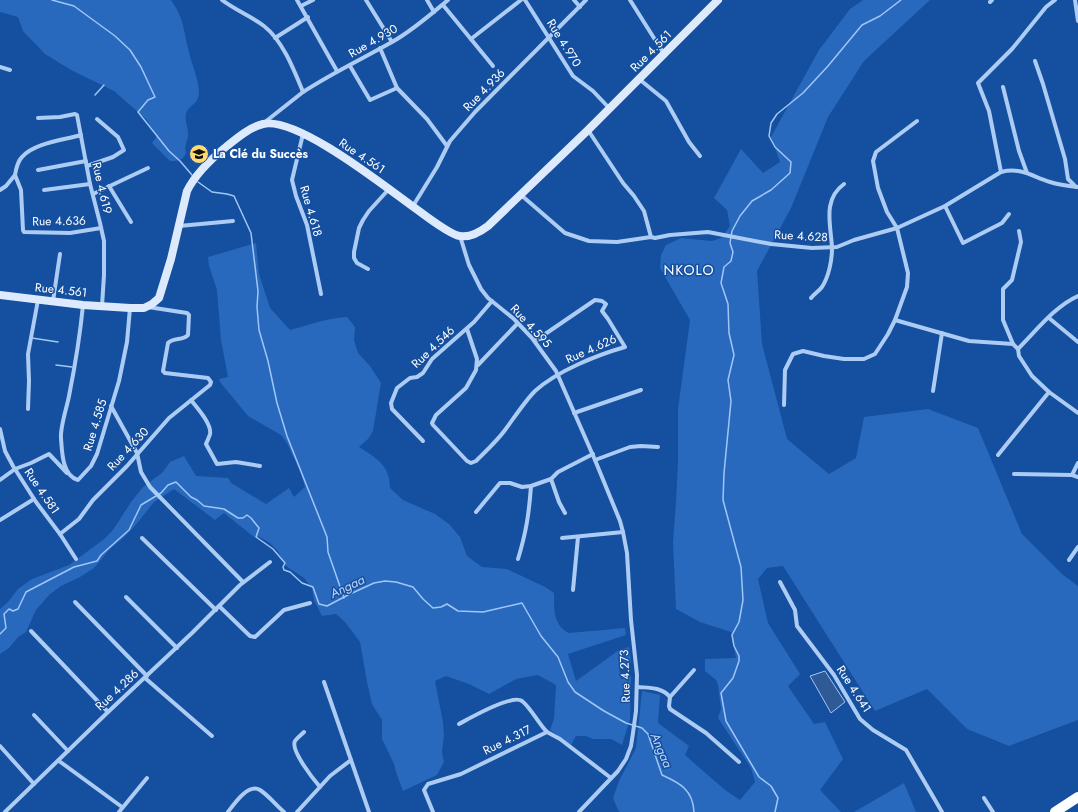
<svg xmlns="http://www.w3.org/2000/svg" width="1078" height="812" font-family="Jost,sans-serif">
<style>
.green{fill:#2869bd}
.water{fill:#305a95;stroke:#a0c6f6}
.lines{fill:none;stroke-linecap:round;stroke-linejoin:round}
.stream{stroke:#a0c6f6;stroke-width:1.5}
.street{stroke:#adccf4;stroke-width:4}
.secondary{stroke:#ddeafd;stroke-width:8}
.highway{stroke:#fff;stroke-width:10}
.labels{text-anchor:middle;stroke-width:3;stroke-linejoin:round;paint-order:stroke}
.street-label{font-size:12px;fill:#fff;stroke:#154f9f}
.poi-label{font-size:12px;font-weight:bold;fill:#fff;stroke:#154f9f;text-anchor:start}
.water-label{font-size:13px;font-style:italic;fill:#bad6fa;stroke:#154f9f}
.quarter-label{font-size:14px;letter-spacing:1px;fill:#fff;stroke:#154f9f}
</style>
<rect width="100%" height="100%" fill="#154f9f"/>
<g class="green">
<path d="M 0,0 L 171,0 C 185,20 183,30 189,52 C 192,66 199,79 199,94 C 198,104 190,105 187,111 C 183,120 189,127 188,136 C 187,142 184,146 186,153 C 182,161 178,161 170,161 L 152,143 L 157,136 L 146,119 L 114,91 L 71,70 L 45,54 L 23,31 L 18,17 L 0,12 Z"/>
<polygon points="863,0 930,0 864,61 828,117 791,208 757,271 762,344 787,439 829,474 856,458 864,417 928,409 978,428 1022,534 1062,574 1078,586 1078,720 1009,746 967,729 927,689 875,711 783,566 767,568 758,579 768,623 800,674 788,686 814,724 825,722 843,759 820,790 841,812 620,812 618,810 613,798 619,781 636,748 642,691 660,695 658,723 689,746 685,755 725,790 740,800 755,782 751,768 718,718 721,709 718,685 716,680 705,671 705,659 736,658 731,632 700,622 676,609 673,542 676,502 678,462 678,409 690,320 660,268 661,255 666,245 681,238 712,241 721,238 730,226 727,210 714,198 741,149 763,173 780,162 771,137 819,50 850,9"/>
<path d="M 256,243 L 259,274 L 270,308 L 290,330 C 309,325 327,318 347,317 L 355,327 L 354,340 L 358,353 L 370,366 L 381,383 L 373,431 L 368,439 L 359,447 C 376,458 390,465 390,488 L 403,500 L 435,514 L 449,524 L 460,537 L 467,556 L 482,567 L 507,569 L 545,587 L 554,593 C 554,608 553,626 569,633 L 625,628 L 626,635 L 568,654 L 576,681 L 619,650 L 629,647 L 631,662 L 619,668 L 621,679 L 631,676 L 630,719 L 622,745 L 611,739 L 593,739 L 586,736 L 576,736 L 571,745 L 550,730 L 554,719 L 556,685 L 538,675 L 532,676 L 516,679 L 489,694 L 469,684 L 446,676 L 435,681 L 443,722 L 444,735 L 442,752 L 444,762 L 437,775 L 403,791 L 397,775 L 394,764 L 382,739 L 382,720 L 372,704 L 367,682 L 360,642 L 345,622 L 336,614 L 322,616 L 314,600 L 312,588 L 304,578 L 286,566 L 277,550 L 270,543 L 260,537 L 254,537 L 224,513 L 215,520 L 174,489 L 154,502 L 134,527 L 122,539 L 110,549 L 94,568 L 80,577 L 61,586 L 49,595 L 36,610 L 26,632 L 18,637 L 9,648 L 0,654 L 0,609 L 8,602 L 18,589 L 32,579 L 69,565 L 103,540 L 113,530 L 131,502 L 143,487 L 163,472 L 170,462 L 184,456 L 196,476 L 228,478 L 231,483 L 266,504 L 289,488 L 294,497 L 305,487 L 300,471 L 287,443 L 281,435 L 248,416 L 220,382 L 219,379 L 228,377 L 221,340 L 217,290 L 209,266 L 208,257 Z"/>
<polygon points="904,783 916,812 854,812"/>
</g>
<polygon class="water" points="825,671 845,702 831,713 810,676"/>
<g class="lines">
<g class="stream">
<polyline points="52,0 74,6 115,36 130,50 141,67 155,97 148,100 138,112 169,151 180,161 192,175"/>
<polyline points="95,95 104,85"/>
<polyline points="198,182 212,192 227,194 234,196 251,233 258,291 257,307 259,330 268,361 277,403 287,436 327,537 328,552 344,598"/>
<polyline points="32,338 58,342"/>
<polyline points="56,365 72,367"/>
<path d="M 0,634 L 6,628 L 4,614 L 9,609 L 13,611 L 18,609 L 26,592 L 74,567 L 97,561 L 101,555 L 129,530 L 141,505 L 161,493 L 168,485 L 176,482 L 191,497 L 197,500 L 204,506 L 224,509 L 238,518 L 243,518 L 247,515 L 251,518 L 259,528 L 256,537 L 273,549 L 285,563 L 283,567 L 284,570 L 290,572 L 302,583 L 313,587 L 319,604 L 327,606 L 348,595 L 374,583 L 385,581 L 396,582 L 413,587 L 423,599 L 433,608 L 441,607 L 447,604 L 458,611 L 483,612 L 522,603 L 541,636 L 558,657 L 568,682 L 575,692 L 604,711 L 626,723 L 642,728 L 648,734 L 662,775 C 680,783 693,790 694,812"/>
<polyline points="775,812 778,798 771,786 759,777 726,721 721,693 733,678 739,661 739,656 734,646 732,635 739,622 743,600 741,567 723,500 724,473 731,401 728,380 734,355 729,333 728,304 721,283 724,267 731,261 733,252 730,243 732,231 740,216 752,201 771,190 790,173 791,162 775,147 769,136 771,123 777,114 803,93 828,66 862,25 880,16 901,0"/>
</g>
<g class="street">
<path d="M 222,0 C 235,10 251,16 264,26 C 283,41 294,70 303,92 L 265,122"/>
<polyline points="297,0 337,71"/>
<polyline points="366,0 392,42"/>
<polyline points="427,0 434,12"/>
<polyline points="525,0 573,76 593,91 610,109"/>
<polyline points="574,0 580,7"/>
<polyline points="630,0 664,54"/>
<polyline points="1075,0 1078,21"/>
<polyline points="990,2 992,0"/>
<polyline points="443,5 493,66"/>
<polyline points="301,6 313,0"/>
<polyline points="275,38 308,17"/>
<polyline points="471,39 521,0"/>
<polyline points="380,48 397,88 427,119 447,146"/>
<polyline points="1035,61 1043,84 1065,159 1068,179 1076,187"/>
<polyline points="350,66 370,100 397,88"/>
<polyline points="0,67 10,70"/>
<polyline points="639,79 666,101 689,142 700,156"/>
<polyline points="1003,87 1019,151 1027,173"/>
<path d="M 303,92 C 332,73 362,59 392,42 C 412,31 430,15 448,0"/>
<polyline points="38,118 60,117 75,114 77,115 90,184 100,223 104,241 104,275 102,306"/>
<polyline points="588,130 623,183 634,196 644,211 651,237"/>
<polyline points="303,134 292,180 296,196 307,225 321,294"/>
<polyline points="87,166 113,157 124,150 118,137 97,119"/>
<polyline points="38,170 86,161"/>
<polyline points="1001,172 989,111 978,83 1012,49 1046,7 1055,0"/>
<path d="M 15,175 C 16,169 18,161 22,157 C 34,143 64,140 81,135"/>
<polyline points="109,186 131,222"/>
<polyline points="0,190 6,186 15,175 21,190 23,230 24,232 70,233 101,228"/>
<polyline points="44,190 90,184"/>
<polyline points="93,194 148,168"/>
<path d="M 521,195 L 565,233 L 589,241 L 617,242 L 651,237 L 655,238 L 670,235 L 708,232 L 771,244 L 812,248 L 837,247 L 854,240 L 897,228 L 945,206 L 1001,172 C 1021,167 1031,176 1050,182 C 1059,185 1068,186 1078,187"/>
<polyline points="413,206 437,167 450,141 475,112 586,0"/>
<polyline points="945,206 963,243 1002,223 1009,214"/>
<polyline points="179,226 233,221"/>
<polyline points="460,236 469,265 481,289 488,298 514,319 532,338 556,371 595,460 620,521 623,532 627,553 631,620 637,675 636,711 633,733 631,746 626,759 618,771 579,812"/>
<polyline points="368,269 357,263 354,258 354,252 359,228 363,220 369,211 389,189"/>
<path d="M 811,298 C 814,294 819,291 822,287 C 829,276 832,260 832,248 C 831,225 822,200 844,184"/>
<polyline points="53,301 60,254"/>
<path d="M 83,305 C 80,336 75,366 69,396 C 67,407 60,427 61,438 C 62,451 62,476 78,480 L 91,466 L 97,454 L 119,381 L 127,342 L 130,308"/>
<polyline points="1049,318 1078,342"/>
<polyline points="895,320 969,341 1013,344 1018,349 1019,356 1032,376 1049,392 1078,413"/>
<path d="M 467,329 L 477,359 L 476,370 L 466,388 L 436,415 L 432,423 L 433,425 L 467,461 L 471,463 L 476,461 C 486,451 497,441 505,430 C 514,418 525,401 535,391 C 557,371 597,355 625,347 L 608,319 L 602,311 L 606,304 L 602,301 L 595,300 L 535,341"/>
<polyline points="1013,344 1003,320 1003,289 1012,280 1021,242 1019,231"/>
<path d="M 1018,349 C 1036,331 1055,306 1078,296"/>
<polyline points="478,365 518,323"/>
<polyline points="933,391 942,333"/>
<path d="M 191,400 C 197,408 212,424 210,434 C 209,438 207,441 206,444 L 217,464 L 236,462 L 260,466"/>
<polyline points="784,405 785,370 793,354 803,351 824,356 844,359 864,359 875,354 888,334 895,320 907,287 908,273 897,228 887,212 878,188 873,161 876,152 917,121"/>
<polyline points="111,406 137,453 141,472 150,487 243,582"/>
<polyline points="28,409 29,381 28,354 38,300"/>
<polyline points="574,413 641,390"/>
<polyline points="0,429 5,451 13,466 36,502 60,534 76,559"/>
<polyline points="423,441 392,409 391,403 397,388 410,378 417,377 423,373 432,359 474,322 492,301"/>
<polyline points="998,455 1049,392"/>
<polyline points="595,460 630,447 641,446 658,447"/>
<polyline points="1014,474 1072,475 1078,477"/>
<polyline points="1072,475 1078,463"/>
<polyline points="551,479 559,502 565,513"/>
<polyline points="0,480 15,469 31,463 49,454 67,473"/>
<polyline points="476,512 500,483 510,483 522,487 531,486 551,479 558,472 593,454"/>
<polyline points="0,520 34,499"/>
<path d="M 60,534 L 79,519 L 93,500 L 127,466 L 169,418 L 210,385 L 211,382 L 208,378 L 165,373 L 163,371 L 168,343 C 174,337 183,341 188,335 L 189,315 L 187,313 L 148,307"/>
<polyline points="142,538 216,610"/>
<polyline points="562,538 623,532"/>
<path d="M 518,559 C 526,533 529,514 531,486"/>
<polyline points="1069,560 1078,547"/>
<polyline points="780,582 795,610 797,626 834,675 860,719 873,730 906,750 942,812"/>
<polyline points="573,590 578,537"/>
<polyline points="126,597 177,648"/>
<polyline points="75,602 147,676"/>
<polyline points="219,606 250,636 255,637 284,610 310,603"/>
<polyline points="31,631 108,712"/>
<polyline points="145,678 212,736"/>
<polyline points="324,682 369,812"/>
<path d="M 638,687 C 649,688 662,687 670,697 L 669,706 L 670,709 L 706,733 L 739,762"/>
<polyline points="670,697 694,670"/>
<polyline points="34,715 68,751"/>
<path d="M 459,724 C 470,718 512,694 522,701 C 530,707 539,724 547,732"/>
<path d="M 304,732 C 301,735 297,738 295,741 C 290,750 314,780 320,787"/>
<polyline points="0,746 34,784"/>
<polyline points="59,761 122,807"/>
<polyline points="984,798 993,812"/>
<polyline points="5,812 108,712 192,633 240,585 270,562"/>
<polyline points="119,812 147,778"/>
<path d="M 228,812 C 234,804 248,783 260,790 C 269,796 276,805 284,812"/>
<polyline points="297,812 330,776 351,760"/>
<polyline points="433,812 424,790 428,784 461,774 547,732 560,739 611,778"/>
</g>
<path class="secondary" d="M 0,295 L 83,305 L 130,308 L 144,308 L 152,304 L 159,298 L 171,259 L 187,191 C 196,173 211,159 227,146 C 237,138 250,127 263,124 C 298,116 389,190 419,211 C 427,217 451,235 460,236 C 470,238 480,232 488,226 L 588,130 L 718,0"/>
<polyline class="highway" points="1055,812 1078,797"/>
</g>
<defs>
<g id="school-disc" transform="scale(1)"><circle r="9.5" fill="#ffd870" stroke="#154f9f"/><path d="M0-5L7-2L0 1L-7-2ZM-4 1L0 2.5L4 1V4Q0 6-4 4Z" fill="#111"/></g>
</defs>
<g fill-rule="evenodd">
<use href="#school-disc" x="199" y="154"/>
</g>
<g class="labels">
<g class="street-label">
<text transform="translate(373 41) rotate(-30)" y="4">Rue 4.930</text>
<text transform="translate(564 43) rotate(58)" y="4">Rue 4.970</text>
<text transform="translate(651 51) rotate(-45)" y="4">Rue 4.561</text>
<text transform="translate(484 90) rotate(-46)" y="4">Rue 4.936</text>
<text transform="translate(362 156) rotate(34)" y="4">Rue 4.561</text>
<text transform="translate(102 188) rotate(77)" y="4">Rue 4.619</text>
<text transform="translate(311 211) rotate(74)" y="4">Rue 4.618</text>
<text transform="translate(59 221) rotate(-1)" y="4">Rue 4.636</text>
<text transform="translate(801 236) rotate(3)" y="4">Rue 4.628</text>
<text transform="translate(61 290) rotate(6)" y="4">Rue 4.561</text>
<text transform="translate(531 326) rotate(47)" y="4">Rue 4.595</text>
<text transform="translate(433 347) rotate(-44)" y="4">Rue 4.546</text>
<text transform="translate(591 349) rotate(-24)" y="4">Rue 4.626</text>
<text transform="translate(95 425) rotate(-73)" y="4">Rue 4.585</text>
<text transform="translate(128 449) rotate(-47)" y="4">Rue 4.630</text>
<text transform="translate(42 491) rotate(56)" y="4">Rue 4.581</text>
<text transform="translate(625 676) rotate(-92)" y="4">Rue 4.273</text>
<text transform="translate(854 689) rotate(57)" y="4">Rue 4.641</text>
<text transform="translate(117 690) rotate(-43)" y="4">Rue 4.286</text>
<text transform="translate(507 740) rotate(-26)" y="4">Rue 4.317</text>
</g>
<g class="poi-label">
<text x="213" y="158">La Clé du Succès</text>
</g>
<g class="water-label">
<text transform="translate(347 586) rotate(-26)" y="5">Angaa</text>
<text transform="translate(662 750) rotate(67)" y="5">Angaa</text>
</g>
<g class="quarter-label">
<text x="689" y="275">NKOLO</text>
</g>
</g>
</svg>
